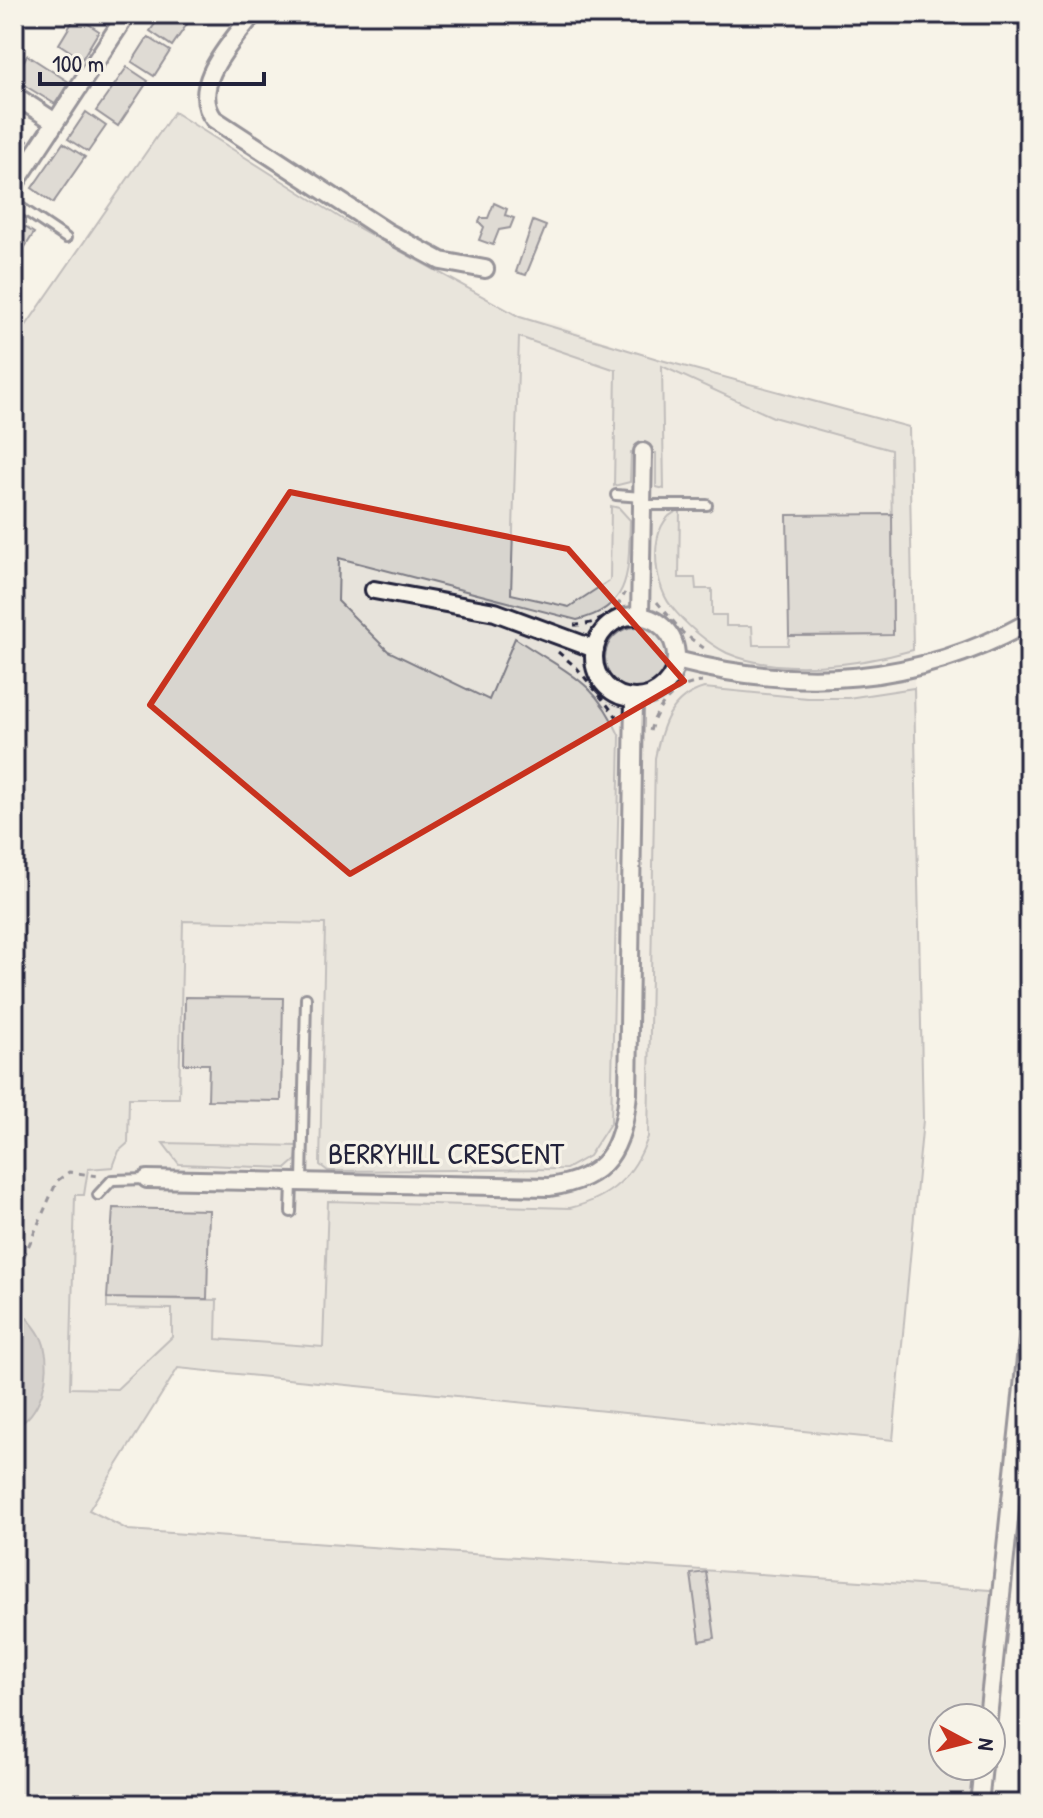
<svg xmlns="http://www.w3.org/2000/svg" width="1043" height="1818" font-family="'Patrick Hand',sans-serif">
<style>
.built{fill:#e7e3db}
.green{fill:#d8d5cf;stroke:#7d7c85;stroke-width:2}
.water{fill:#aeabad;stroke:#76747f;stroke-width:2}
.building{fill:#c2bfbd;stroke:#22223b;stroke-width:2}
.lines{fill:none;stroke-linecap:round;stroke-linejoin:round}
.service-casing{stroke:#22223b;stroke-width:14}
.minor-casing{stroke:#22223b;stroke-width:22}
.path{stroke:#22223b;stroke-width:3;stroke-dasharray:6 6;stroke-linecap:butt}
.service{stroke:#f7f3e8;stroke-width:8}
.minor{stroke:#f7f3e8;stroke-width:16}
.marked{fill:none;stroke:#c8321e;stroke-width:6;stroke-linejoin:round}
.labels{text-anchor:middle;stroke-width:7;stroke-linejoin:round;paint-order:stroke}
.street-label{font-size:30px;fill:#22223b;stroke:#f7f3e8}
</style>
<rect width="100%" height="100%" fill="#f7f3e8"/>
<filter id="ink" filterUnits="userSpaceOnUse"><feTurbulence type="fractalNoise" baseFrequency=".0125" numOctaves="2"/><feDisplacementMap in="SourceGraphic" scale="16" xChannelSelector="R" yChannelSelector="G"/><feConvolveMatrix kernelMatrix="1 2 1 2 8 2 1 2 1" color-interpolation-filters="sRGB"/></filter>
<g filter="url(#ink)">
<polygon class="built" points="344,220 520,317 554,324 661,360 909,427 923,1120 893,1440 178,1368 89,1510 14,1075 77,919 333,924"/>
<g class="green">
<path d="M 174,112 L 344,220 L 520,317 L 661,360 L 909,427 L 913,650 C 860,665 779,676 727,653 C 707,643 685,624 671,606 C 653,584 646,520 680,510 L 679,578 L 695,578 L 696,589 L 712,589 L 712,615 L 726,615 L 726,626 L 752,626 L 753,645 L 788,645 L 789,636 L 893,635 L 891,450 L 773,417 L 662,366 L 664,489 L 656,487 L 656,453 L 631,452 L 630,482 L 614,486 L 616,370 L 519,337 L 511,594 L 569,607 L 610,580 L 611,506 L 619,508 L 630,520 C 628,568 634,607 577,620 L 339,558 L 338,601 L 388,651 L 489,700 L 515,638 C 564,672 594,677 620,737 L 611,1122 L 589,1156 L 566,1169 L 328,1171 L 320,1165 L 325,924 L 183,921 L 179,1098 L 129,1098 L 128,1143 L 119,1151 L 113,1167 L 88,1169 L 84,1195 L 75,1195 L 70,1388 L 117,1389 L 172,1337 L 172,1309 L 107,1308 L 107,1298 L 217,1300 L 216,1339 L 323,1347 L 328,1201 L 570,1208 C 611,1198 634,1176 648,1137 L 655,758 C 662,725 670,698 704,688 L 807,698 L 848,698 L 914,688 L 923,1120 L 893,1440 L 178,1368 L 89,1510 L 128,1530 L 1004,1591 L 991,1726 L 991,1718 L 943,1718 L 943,1766 L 987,1766 L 984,1804 L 14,1804 L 14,343 Z"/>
<circle cx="636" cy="658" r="31"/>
<polygon points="163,1143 298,1146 296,1160 287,1168 179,1164"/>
</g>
<path class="water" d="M 14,1305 C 26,1316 40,1330 44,1345 C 52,1374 41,1415 14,1428 Z"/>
<g class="building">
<polygon points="162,14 194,14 172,46 150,31"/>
<polygon points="76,16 99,31 82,59 59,44"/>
<polygon points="148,37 170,51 154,76 132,62"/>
<polygon points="27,55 69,82 55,104 14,79"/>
<polygon points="127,67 148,81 118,126 96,111"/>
<polygon points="86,112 106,126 88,152 68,139"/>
<polygon points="14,131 28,140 15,161 14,161"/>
<polygon points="63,143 85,157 53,203 32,188"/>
<polygon points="494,203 507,209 505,215 514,218 510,228 499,230 493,245 479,240 484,227 479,222 481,218 488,218"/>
<polygon points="14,220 34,233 14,264"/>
<polygon points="533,221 546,226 526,275 516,272"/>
<polygon points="892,514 893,635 789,636 787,515"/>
<polygon points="185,997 283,998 281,1101 208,1100 209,1064 184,1064"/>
<polygon points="113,1208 209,1210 207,1299 107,1298"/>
<polygon points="706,1572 715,1638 700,1641 691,1574"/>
</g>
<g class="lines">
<g class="service-casing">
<g id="service">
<polyline points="14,203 66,238"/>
<polyline points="616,495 642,497"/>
<polyline points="642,505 707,505"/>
<polyline points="302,1182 306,998"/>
<polyline points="98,1195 112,1180 147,1179"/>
<polyline points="291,1212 292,1183"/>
</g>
</g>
<g class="minor-casing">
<g id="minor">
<path d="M 253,14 C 233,41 188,85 214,119 L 387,232 L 441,261 L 485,269"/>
<polyline points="14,95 55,122"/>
<polyline points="14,185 127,14"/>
<polyline points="374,590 495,612 595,649"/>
<polyline points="640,616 643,452"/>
<circle cx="635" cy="657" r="41"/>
<path d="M 676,660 C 799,692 916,685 1029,622"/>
<path d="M 147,1179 L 549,1187 C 608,1179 622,1149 628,1094 L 634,698"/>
<polyline points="988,1718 1029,1330"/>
<polyline points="979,1804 983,1766"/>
</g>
</g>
<g class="path">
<polyline points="657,602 683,633 708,651"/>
<path d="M 574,625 C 598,625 615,614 625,593"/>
<polyline points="558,652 577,668 617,717"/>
<path d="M 650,731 C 657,706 675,684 702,682"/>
<polyline points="14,1279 57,1181 69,1172 99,1176"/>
</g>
<use href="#service" class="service"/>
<use href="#minor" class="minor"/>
</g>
</g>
<path d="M0 0H1043V1818H0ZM 290,492 L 568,549 L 684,681 L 350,874 L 150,705 Z" fill="#f7f3e8" fill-opacity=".55" fill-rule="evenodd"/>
<path class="marked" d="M 290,492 L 568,549 L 684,681 L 350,874 L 150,705 Z"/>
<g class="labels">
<g class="street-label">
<text x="446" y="1164">BERRYHILL CRESCENT</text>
</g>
</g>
<rect width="1043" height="1818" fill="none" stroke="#f7f3e8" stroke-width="48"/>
<rect x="24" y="24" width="995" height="1770" fill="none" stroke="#22223b" stroke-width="3" filter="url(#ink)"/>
<g transform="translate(967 1742) rotate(97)"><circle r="38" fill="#f7f3e8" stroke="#a29fa3" stroke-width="2"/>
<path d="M0-6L14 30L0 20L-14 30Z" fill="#c8321e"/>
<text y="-12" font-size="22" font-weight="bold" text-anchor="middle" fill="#22223b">N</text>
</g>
<path d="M40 72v12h224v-12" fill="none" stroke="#22223b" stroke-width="4"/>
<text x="52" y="72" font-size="24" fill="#22223b" stroke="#f7f3e8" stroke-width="6" paint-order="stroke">100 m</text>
</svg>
